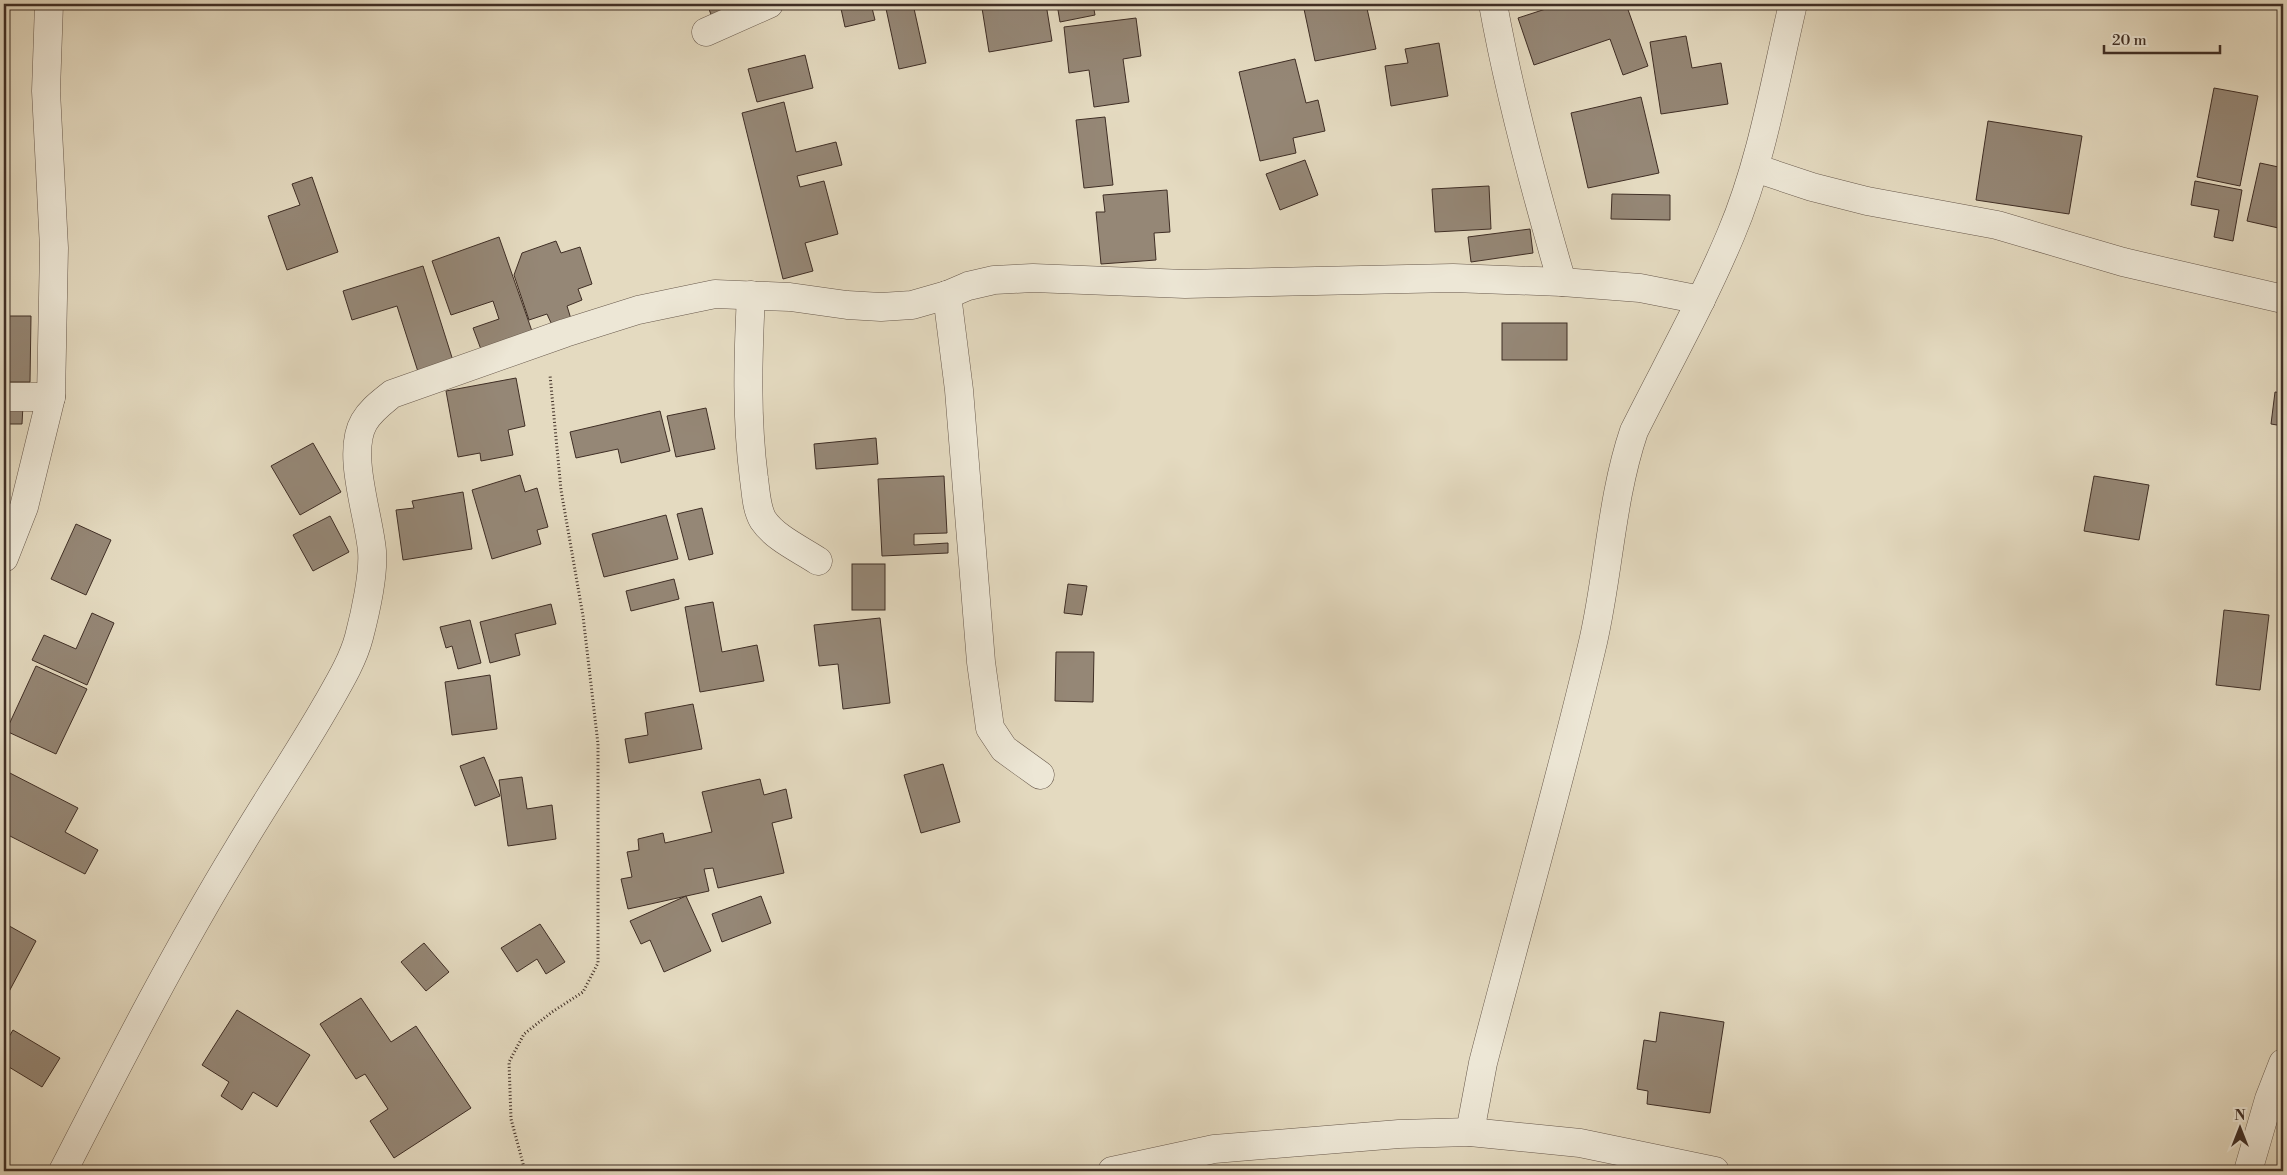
<svg xmlns="http://www.w3.org/2000/svg" width="2287" height="1175" font-family="'Libre Bodoni',serif">
<style>
.building{fill:#958776;stroke:#3f2e25}
.lines{fill:none;stroke-linecap:round;stroke-linejoin:round}
.street-casing{stroke:#68594c;stroke-width:29}
.path{stroke:#3f2e25;stroke-width:3;stroke-dasharray:1 2.5;stroke-linecap:butt}
.street{stroke:#ede7d6;stroke-width:28}
</style>
<rect width="100%" height="100%" fill="#e4dac0"/>
<filter id="stains"><feTurbulence type="fractalNoise" baseFrequency=".004" numOctaves="4"/><feColorMatrix values="0 0 0 0 .2 0 0 0 0 .09 0 0 0 0 .02 0 0 0 .5 -.17"/></filter>
<radialGradient id="worn" r=".72"><stop offset=".6" stop-color="#630" stop-opacity="0"/><stop offset="1" stop-color="#630" stop-opacity=".3"/></radialGradient>
<g class="building">
<polygon points="707,4 751,4 712,17"/>
<polygon points="840,4 871,4 875,20 845,27"/>
<polygon points="885,4 913,4 926,63 899,69"/>
<polygon points="1005,4 1046,4 1052,41 989,52 982,8"/>
<polygon points="1057,4 1093,4 1095,15 1060,22"/>
<polygon points="1329,4 1366,4 1376,49 1315,61 1304,9"/>
<polygon points="1561,4 1626,4 1648,66 1623,75 1610,39 1534,65 1518,18"/>
<polygon points="1136,18 1141,56 1123,59 1129,102 1094,107 1089,70 1069,73 1064,27"/>
<polygon points="1686,36 1692,68 1721,63 1728,104 1661,114 1650,42"/>
<polygon points="1439,43 1448,96 1391,106 1385,66 1408,63 1405,49"/>
<polygon points="805,55 813,88 757,102 748,69"/>
<polygon points="1295,59 1306,103 1318,100 1325,131 1293,138 1296,153 1260,161 1239,72"/>
<polygon points="2214,88 2258,96 2240,186 2197,177"/>
<polygon points="1641,97 1659,173 1588,188 1571,113"/>
<polygon points="784,102 796,152 836,142 842,165 797,176 800,187 824,181 838,234 805,243 813,271 783,279 742,113"/>
<polygon points="1105,117 1113,185 1084,188 1076,120"/>
<polygon points="1988,121 2082,136 2069,214 1976,200"/>
<polygon points="1305,160 1318,195 1280,210 1266,174"/>
<polygon points="2260,163 2283,168 2283,229 2247,221"/>
<polygon points="312,177 338,252 287,270 268,216 300,205 292,184"/>
<polygon points="2195,181 2242,190 2233,241 2214,237 2219,210 2191,205"/>
<polygon points="1489,186 1491,229 1435,232 1432,189"/>
<polygon points="1167,190 1170,232 1154,233 1156,260 1101,264 1096,212 1105,212 1103,195"/>
<polygon points="1612,194 1670,195 1670,220 1611,219"/>
<polygon points="1530,229 1533,253 1471,262 1468,237"/>
<polygon points="499,237 533,334 482,352 473,328 499,319 493,301 451,315 432,261"/>
<polygon points="556,241 561,253 580,247 592,284 578,289 582,300 567,306 571,319 552,325 547,314 529,320 514,275 522,253"/>
<polygon points="423,266 455,367 420,378 397,306 352,320 343,291"/>
<polygon points="4,316 31,316 30,382 4,382"/>
<rect x="1502" y="323" width="65" height="37"/>
<polygon points="516,378 525,426 508,430 513,455 481,461 480,453 458,457 446,391"/>
<polygon points="2275,392 2283,393 2283,426 2271,424"/>
<polygon points="4,405 23,405 22,424 4,424"/>
<polygon points="706,408 715,449 676,457 667,416"/>
<polygon points="660,411 670,451 621,463 618,449 576,458 570,432"/>
<polygon points="876,438 878,464 816,469 814,444"/>
<polygon points="313,443 341,492 300,515 271,466"/>
<polygon points="520,475 525,492 537,488 548,527 537,530 541,544 492,559 472,490"/>
<polygon points="944,476 947,533 914,534 914,545 948,543 948,553 882,556 878,479"/>
<polygon points="2094,476 2149,485 2139,540 2084,531"/>
<polygon points="463,492 472,549 403,560 396,510 414,508 412,501"/>
<polygon points="702,508 713,554 689,560 677,514"/>
<polygon points="666,515 678,559 604,577 592,534"/>
<polygon points="330,516 349,552 313,571 293,535"/>
<polygon points="76,524 111,540 86,595 51,579"/>
<rect x="852" y="564" width="33" height="46"/>
<polygon points="674,579 679,599 631,611 626,591"/>
<polygon points="1068,584 1087,586 1082,615 1064,613"/>
<polygon points="713,602 722,652 757,645 764,681 700,692 685,607"/>
<polygon points="551,604 556,624 515,634 520,655 490,663 480,622"/>
<polygon points="2224,610 2269,615 2260,690 2216,685"/>
<polygon points="92,613 114,623 87,685 32,660 44,635 76,649"/>
<polygon points="880,618 890,703 843,709 838,664 819,666 814,625"/>
<polygon points="470,620 481,663 458,669 452,646 446,648 440,627"/>
<polygon points="1056,652 1094,652 1093,702 1055,701"/>
<polygon points="36,666 87,689 56,754 6,731"/>
<polygon points="490,675 497,729 452,735 445,682"/>
<polygon points="693,704 702,749 629,763 625,739 648,735 645,713"/>
<polygon points="484,757 500,796 475,806 460,766"/>
<polygon points="943,764 960,822 921,833 904,775"/>
<polygon points="4,770 78,808 65,832 98,850 85,874 4,833"/>
<polygon points="522,777 527,809 552,805 556,839 508,846 499,780"/>
<polygon points="760,779 764,795 786,789 792,818 772,823 784,873 718,888 713,868 704,869 709,891 628,909 621,879 632,877 627,852 639,850 638,839 663,833 665,843 712,832 702,792"/>
<polygon points="686,896 711,951 664,972 650,940 641,944 630,921"/>
<polygon points="761,896 771,923 722,942 712,914"/>
<polygon points="4,923 36,941 4,1001"/>
<polygon points="540,924 565,962 546,974 537,959 517,972 501,948"/>
<polygon points="424,943 449,972 426,991 401,962"/>
<polygon points="361,998 391,1042 416,1026 471,1108 394,1158 370,1121 388,1109 365,1074 356,1079 320,1024"/>
<polygon points="237,1010 310,1055 277,1107 253,1092 242,1110 221,1096 229,1082 202,1065"/>
<polygon points="1660,1012 1724,1022 1710,1113 1647,1104 1648,1091 1637,1089 1644,1040 1656,1042"/>
<polygon points="13,1030 60,1058 42,1087 4,1064 4,1045"/>
</g>
<g class="lines">
<g class="street-casing">
<g id="street">
<path d="M 1493,4 C 1510,98 1535,190 1562,282"/>
<polyline points="706,32 769,4"/>
<polyline points="1755,168 1812,187 1867,201 1997,225 2123,262 2283,299"/>
<path d="M 751,295 C 748,356 746,418 754,479 C 756,492 756,508 763,520 C 775,538 800,549 818,561"/>
<polyline points="947,295 959,390 981,662 990,728 1004,749 1040,775"/>
<polyline points="4,397 51,397"/>
<polyline points="4,558 24,507 51,397 54,248 46,91 49,4"/>
<path d="M 1470,1132 L 1483,1063 C 1519,923 1560,783 1593,642 C 1609,572 1611,499 1634,431 C 1667,365 1703,301 1731,234 C 1762,161 1775,80 1793,4"/>
<path d="M 63,1171 C 119,1062 174,954 238,849 C 267,800 299,753 327,704 C 339,683 353,660 359,637 C 365,614 374,573 372,551 C 369,515 346,453 364,422 C 371,410 381,403 392,394 L 565,333 L 638,310 L 715,294 L 790,297 L 847,305 L 881,307 L 912,305 L 947,295 L 968,286 L 994,280 L 1033,278 L 1185,284 L 1453,278 L 1562,282 L 1640,288 L 1701,300"/>
<polyline points="1112,1171 1214,1149 1399,1134 1470,1132 1580,1143 1715,1171"/>
<polyline points="2248,1171 2269,1099 2283,1063"/>
</g>
</g>
<polyline class="path" points="525,1171 511,1119 509,1062 524,1034 552,1012 583,992 598,963 598,744 583,616 561,490 550,375"/>
<use href="#street" class="street"/>
</g>
<rect width="2287" height="1175" fill="none" stroke="#e4dac0" stroke-width="20"/>
<rect x="5" y="5" width="2277" height="1165" fill="none" stroke="#3f2e25" stroke-width="2.5"/>
<rect x="10" y="10" width="2267" height="1155" fill="none" stroke="#3f2e25"/>
<g transform="translate(2240 1128)" stroke="#ede7d6" stroke-width="4" paint-order="stroke">
<path d="M0-4L9 19L0 12L-9 19Z" fill="#3f2e25"/>
<text y="-8" font-size="14" font-weight="bold" text-anchor="middle" fill="#3f2e25">N</text>
</g>
<path d="M2104 45v8h116v-8" fill="none" stroke="#3f2e25" stroke-width="2.5"/>
<text x="2112" y="45" font-size="15" fill="#3f2e25" stroke="#ede7d6" stroke-width="4" paint-order="stroke">20 m</text>
<rect width="100%" height="100%" filter="url(#stains)"/>
<rect width="100%" height="100%" fill="url(#worn)"/>
</svg>
